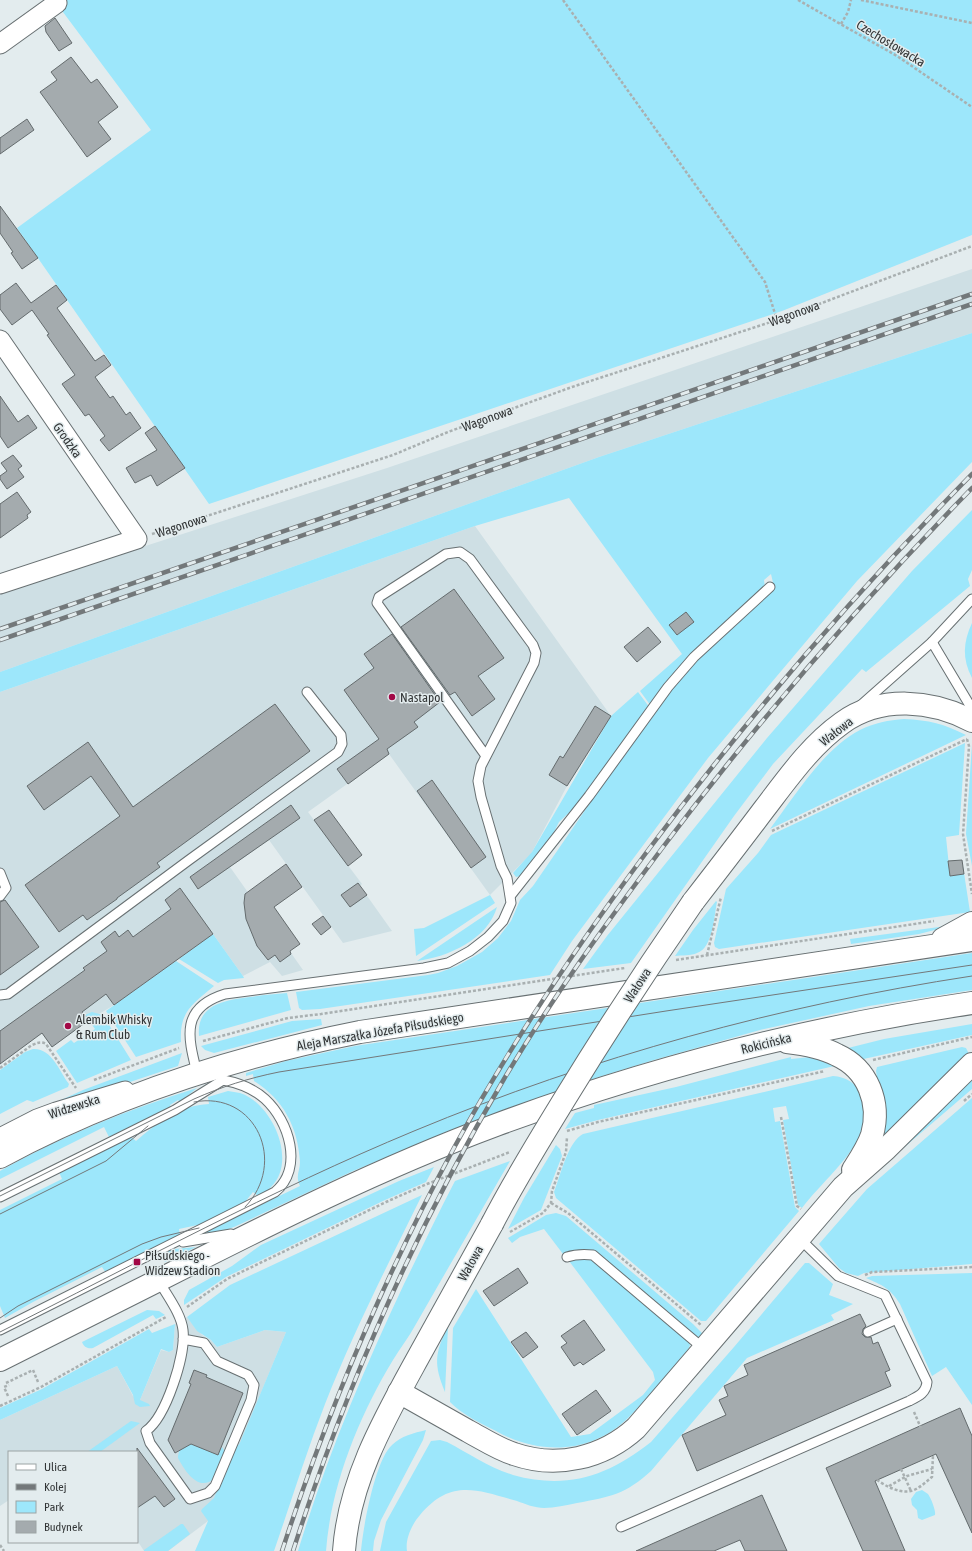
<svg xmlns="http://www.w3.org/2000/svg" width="972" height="1551" font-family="'Asap Condensed',sans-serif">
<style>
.built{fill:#cedfe4}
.green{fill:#9de7fb}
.building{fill:#a4abae;stroke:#646b6d}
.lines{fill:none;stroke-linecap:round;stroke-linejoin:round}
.lane-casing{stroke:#687072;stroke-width:11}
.street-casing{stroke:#687072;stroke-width:21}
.secondary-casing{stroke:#687072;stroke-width:24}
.path{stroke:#a9b0b1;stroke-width:2.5;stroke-dasharray:3 2;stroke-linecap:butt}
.lane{stroke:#fff;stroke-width:9}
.street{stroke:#fff;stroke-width:19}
.secondary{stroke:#fff;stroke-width:22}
.tram{stroke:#73787a;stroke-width:1}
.rail-casing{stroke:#73787a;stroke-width:4.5}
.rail{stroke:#e3ecee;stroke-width:3;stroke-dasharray:9;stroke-linecap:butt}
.secondary-bridge-casing{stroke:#687072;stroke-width:24;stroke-linecap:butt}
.secondary-bridge{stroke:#fff;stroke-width:22}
.poi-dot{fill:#a20846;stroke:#e3ecee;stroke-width:1.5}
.labels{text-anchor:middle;stroke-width:3;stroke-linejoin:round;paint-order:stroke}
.street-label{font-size:13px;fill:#323536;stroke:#e3ecee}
.poi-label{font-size:13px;fill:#323536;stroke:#e3ecee;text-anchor:start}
</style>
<rect width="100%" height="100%" fill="#e3ecee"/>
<g class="built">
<polygon points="972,269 972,333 599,457 0,672 0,593 387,468"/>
<polygon points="475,526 611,716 567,786 531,854 490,895 389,754 308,812 362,884 360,886 392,931 343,943 269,840 230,867 303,970 282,976 270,962 243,976 213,934 114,1005 89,1020 52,1047 42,1033 0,1064 0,692"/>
<polygon points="187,1317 202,1335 211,1340 217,1347 265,1330 286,1332 208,1521 168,1551 144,1551 137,1540 137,1452 9,1452 9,1500 0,1506 0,1420 117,1366 133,1396 140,1400 161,1350 169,1352 173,1350 175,1324"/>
</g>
<g class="green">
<polygon points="54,0 972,0 972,235 782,311 209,504 17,228 151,130"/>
<path d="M 972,333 L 972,462 L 857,581 L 708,758 L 572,941 L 550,975 L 320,1009 L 302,1010 L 299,1008 L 296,992 L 428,975 L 438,973 L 457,966 L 482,952 L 498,938 L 511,921 L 520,900 L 533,886 L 645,723 L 667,693 L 698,656 L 774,587 L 771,574 L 764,580 L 765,588 C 725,626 683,660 651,706 L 640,691 L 682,654 L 569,498 L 475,526 L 0,692 L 0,672 L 599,457 Z"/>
<polygon points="972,510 972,570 968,579 970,586 866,672 862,669 773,764 734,816 631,963 583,969 607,936 767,738 912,571"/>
<path d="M 972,623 L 972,678 C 962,659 963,642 972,623 Z"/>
<polygon points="638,692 650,708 603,774 574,808 559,822 549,842 520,876 516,877 513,873 532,852 611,716"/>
<path d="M 904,719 C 929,720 944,724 966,735 L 770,829 C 794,797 824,748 860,730 C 874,723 889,720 904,719 Z"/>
<polygon points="965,743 959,835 946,837 950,876 963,874 962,860 970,912 719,949 715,947 714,943 726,889 758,853 771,835"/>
<polygon points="972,744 972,866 966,834"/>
<polygon points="490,895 495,903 416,956 414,929 424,928"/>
<path d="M 716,901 L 717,902 C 714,916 713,948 697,953 C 691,956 682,955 675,956 L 693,930 Z"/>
<path d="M 497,907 C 488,939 448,957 417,961 Z"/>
<polygon points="954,925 919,934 851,944 850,939"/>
<polygon points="213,934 243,976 244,978 224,980 218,983 179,959"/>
<path d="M 972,953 L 972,990 L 869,1006 L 760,1030 L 654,1060 L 599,1077 L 454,1129 L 411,1147 L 353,1171 L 234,1227 L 217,1233 L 201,1234 L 300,1186 C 295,1176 300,1171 300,1162 C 298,1127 283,1099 254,1081 L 253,1074 L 246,1076 L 246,1073 L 286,1061 L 355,1046 Z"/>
<path d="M 176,961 L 214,986 C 193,1004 179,1011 181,1042 L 136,1057 L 106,1011 Z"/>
<path d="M 287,993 L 291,1010 L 199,1036 C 196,1004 226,1000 250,997 C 263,995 275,994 287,993 Z"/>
<polygon points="92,1012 103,1015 131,1060 77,1083 56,1051 71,1040 74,1043 95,1029 85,1015"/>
<polygon points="321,1019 322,1025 214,1053 205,1050 201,1046 292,1021"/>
<polygon points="972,1024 972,1035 859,1060 844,1049 884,1039"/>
<polygon points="962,1047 966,1048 970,1056 883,1144 873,1079 877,1077 876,1071 877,1067"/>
<path d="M 33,1049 C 52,1048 59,1071 69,1084 L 68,1087 L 33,1102 L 27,1100 L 0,1114 L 0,1070 L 25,1052 Z"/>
<polygon points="182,1053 178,1066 115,1087 37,1111 83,1090"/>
<polygon points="791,1057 791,1059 811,1057 839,1065 598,1120 565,1129 575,1113 594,1108 594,1105 676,1087"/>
<polygon points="972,1073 972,1089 894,1156"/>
<path d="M 833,1076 C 846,1077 857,1083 861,1096 C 863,1107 865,1119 862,1130 C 853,1157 819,1185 802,1208 L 798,1205 L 783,1120 L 789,1119 L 786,1106 L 773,1108 L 775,1122 L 780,1121 L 795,1207 L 799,1211 L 706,1321 L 701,1321 L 556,1198 L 554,1192 C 560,1177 568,1141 583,1134 Z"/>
<path d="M 197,1088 L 180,1102 L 178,1100 L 170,1105 L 171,1107 L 109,1137 L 104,1127 L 0,1179 L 0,1171 C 62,1136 129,1109 197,1088 Z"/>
<path d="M 228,1091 C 232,1092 236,1092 240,1093 C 272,1103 298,1161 271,1187 C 268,1191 263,1193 258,1196 L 253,1192 L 245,1202 L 202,1224 L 179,1229 L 180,1235 L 106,1273 L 102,1267 L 33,1302 L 5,1318 L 0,1306 L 0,1210 L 62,1179 L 59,1172 L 130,1136 L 136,1141 C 157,1123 180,1105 209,1104 L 208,1097 Z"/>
<polygon points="972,1098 972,1264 864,1273 858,1276 846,1273 839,1268 819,1244 867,1189"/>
<polygon points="556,1145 560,1149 562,1156 541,1210 508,1229 524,1198"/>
<path d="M 510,1161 C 478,1216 447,1270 416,1324 C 409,1337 400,1348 393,1360 C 359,1416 331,1485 326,1551 L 298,1551 C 326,1459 363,1371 404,1284 C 421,1250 437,1215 455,1181 Z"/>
<polygon points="434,1167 426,1182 385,1200 226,1277 184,1305 184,1300 189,1290 232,1266 261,1245 399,1181"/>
<path d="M 422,1195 C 388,1264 353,1333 325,1404 C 306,1453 291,1502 274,1551 L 195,1551 L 208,1521 L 201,1511 L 202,1509 L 214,1498 L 236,1444 L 239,1445 L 286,1332 L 265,1330 L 217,1347 L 211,1340 L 197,1331 L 187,1317 L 230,1285 Z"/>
<path d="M 556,1213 L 566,1216 L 693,1324 L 703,1334 L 699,1337 L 694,1336 L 595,1252 C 583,1249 574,1250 563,1254 L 544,1229 L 520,1237 L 512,1243 L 508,1238 L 546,1215 Z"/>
<polygon points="196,1247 165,1262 161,1254 175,1249"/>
<path d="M 580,1258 L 593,1259 L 688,1341 L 690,1345 L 689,1348 C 670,1370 651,1395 630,1416 C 593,1454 540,1456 496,1431 C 480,1423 463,1415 450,1402 L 453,1328 L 476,1289 L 571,1437 L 590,1434 L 643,1395 L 655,1380 L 653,1372 L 569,1261 Z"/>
<path d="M 805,1263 L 809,1263 L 833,1284 L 829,1295 L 853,1304 L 831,1315 L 834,1320 L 747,1358 L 651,1471 C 626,1494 610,1497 577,1503 C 566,1505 555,1508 544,1508 C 535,1508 525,1504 517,1501 C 477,1490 451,1478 420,1515 C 412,1524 405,1539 407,1551 L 380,1551 L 386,1522 L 431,1441 L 440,1440 L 447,1442 C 468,1453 490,1468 513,1475 C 567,1490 608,1476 651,1442 L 734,1347 Z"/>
<path d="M 972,1273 L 972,1405 L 946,1367 L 932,1376 L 900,1304 C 890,1288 882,1285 866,1278 L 872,1276 Z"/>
<path d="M 147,1310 L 159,1311 L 165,1315 L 156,1319 L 153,1315 L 93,1348 C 87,1349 84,1347 82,1342 Z"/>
<polygon points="175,1324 173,1350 169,1352 161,1349 140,1400 149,1404 150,1406 140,1407 135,1404 133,1395 117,1366 0,1420 0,1408 42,1389 149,1329 152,1333"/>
<path d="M 448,1327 L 445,1392 C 434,1366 434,1353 448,1327 Z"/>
<polygon points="131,1421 140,1423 100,1452 87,1452"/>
<path d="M 426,1430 L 423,1440 L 381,1520 L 374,1541 L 373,1551 L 361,1551 C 363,1528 375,1460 392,1445 C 401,1436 414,1433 426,1430 Z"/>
<path d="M 182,1440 L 218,1455 L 222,1447 L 225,1452 L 214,1479 C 198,1492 185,1471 178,1458 L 178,1456 Z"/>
<path d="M 922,1490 L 928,1494 C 931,1498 936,1511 935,1515 L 922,1520 L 918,1518 L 917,1510 L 912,1505 L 911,1499 L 916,1492 Z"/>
<polygon points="181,1524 183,1524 190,1534 168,1551 144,1551 144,1550"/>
</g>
<g class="building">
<polygon points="55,18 72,43 59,51 46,32 45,26"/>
<polygon points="71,57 91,83 97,79 118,107 98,122 111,139 87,157 40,92 57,80 51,72"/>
<polygon points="27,119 34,130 0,154 0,138"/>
<polygon points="0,206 38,258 22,269 11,253 13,252 0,233"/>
<polygon points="16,283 31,303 56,285 67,300 57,308 95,361 104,355 111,365 95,377 110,398 113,396 126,415 130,412 141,428 109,451 100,440 105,436 89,414 85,416 62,384 75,375 47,335 49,334 32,310 12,325 0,309 0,295"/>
<polygon points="0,396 18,422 28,415 37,428 8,448 0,436"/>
<polygon points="155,426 185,468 157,486 151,475 135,483 126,468 157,450 145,433"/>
<polygon points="13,455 22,466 18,469 24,477 7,489 0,479 0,476 7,471 1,463"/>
<polygon points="17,492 31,512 27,515 28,518 0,538 0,504"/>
<polygon points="454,589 504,658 478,676 495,699 472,716 455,692 450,695 401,627"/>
<polygon points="686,612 694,622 677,635 669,625"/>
<polygon points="648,627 661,642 637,662 624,647"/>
<polygon points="392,634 440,702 414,722 418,727 387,749 389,754 348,784 337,769 379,739 344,690 374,668 364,654"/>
<polygon points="275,704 310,751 157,863 160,867 117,898 117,899 87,920 83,915 59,932 25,885 120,816 91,776 44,810 27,786 88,742 133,807"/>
<polygon points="595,706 611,716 567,786 549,775 560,756 563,758"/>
<polygon points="432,780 486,857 471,868 417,791"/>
<polygon points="291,805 300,818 198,889 190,877"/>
<polygon points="329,810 362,855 348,866 314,820"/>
<polygon points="962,860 964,874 950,876 948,861"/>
<polygon points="286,864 302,887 274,907 300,944 290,951 291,954 280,962 275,955 268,960 257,946 246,919 244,903 245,894"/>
<polygon points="358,883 367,895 350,907 341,895"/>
<polygon points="180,888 213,934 114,1005 106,994 82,1012 89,1020 52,1047 42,1033 0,1064 0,1031 85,970 83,968 107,951 101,942 115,931 119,937 128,930 133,937 171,909 165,900"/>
<polygon points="5,900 39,947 0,975 0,902"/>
<polygon points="323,916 331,927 321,935 312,924"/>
<polygon points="518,1268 528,1283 494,1306 483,1291"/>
<polygon points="860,1314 866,1326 863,1329 862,1334 865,1337 871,1337 873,1344 878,1342 890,1370 885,1372 891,1386 697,1471 682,1435 726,1415 719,1400 728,1396 724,1386 748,1375 744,1365"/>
<polygon points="584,1320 605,1350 583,1365 580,1362 574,1366 561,1347 567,1343 561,1336"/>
<polygon points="526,1332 538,1347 523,1358 511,1342"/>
<polygon points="194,1370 207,1375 206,1377 243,1393 218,1455 191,1444 175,1453 168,1440 191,1384 189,1383"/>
<polygon points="596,1390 611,1411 577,1435 562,1414"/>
<polygon points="960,1408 972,1436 972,1533 936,1454 875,1481 905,1551 863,1551 826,1468"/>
<polygon points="137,1448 175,1499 164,1507 155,1496 137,1508"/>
<polygon points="762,1495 787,1551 745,1551 740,1540 714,1551 636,1551"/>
</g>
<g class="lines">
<g class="lane-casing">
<g id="lane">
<polyline points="932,642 972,709"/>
<polyline points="861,705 932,642 972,599"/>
<polyline points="0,873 6,888 0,896"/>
<polyline points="511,895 589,796 668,687 694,657 770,587"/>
<polyline points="0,995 8,994 189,860 338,752 342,744 341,735 307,692"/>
<path d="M 197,1073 C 188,1037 180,1008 225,994 L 424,968 L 448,963 L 470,951 L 488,937 L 503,921 L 511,903 L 507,878 L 501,866 L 481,797 L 478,781 L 481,766 L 534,663 L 536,653 L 533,645 L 470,559 L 460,552 L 446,554 L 379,597 L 377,603 L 486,756"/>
<path d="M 0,1197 L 175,1110 L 223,1080 C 239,1083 253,1088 265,1099 C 289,1121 304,1168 275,1192 L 0,1330"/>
<polyline points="183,1242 231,1234"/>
<path d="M 567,1257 C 576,1254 584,1254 593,1255 L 704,1349"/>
<path d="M 159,1281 C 167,1296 181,1313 183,1330 C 186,1355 166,1417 146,1431 L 150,1443 L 190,1499 L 208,1493 L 215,1486 L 251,1400 L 254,1385 L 248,1375 L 217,1361 L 204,1343 L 183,1339"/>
<polyline points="868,1332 897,1319"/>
<path d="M 621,1527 L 909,1401 C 919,1396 926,1393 927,1382 L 885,1295 L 838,1276 L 799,1238"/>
</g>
</g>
<g class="street-casing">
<g id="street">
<polyline points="0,44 57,3"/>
<polyline points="0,340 137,539 0,584"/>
<polyline points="0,1138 37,1119 56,1112 125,1091"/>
</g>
</g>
<g class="secondary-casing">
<g id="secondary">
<path d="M 693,902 C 717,871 741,840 765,808 C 788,778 811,745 842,723 C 881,695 932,700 972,721"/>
<polyline points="943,939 972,923"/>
<path d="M 787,1042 C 804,1044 822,1047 837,1055 C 868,1069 881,1103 872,1135 C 868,1147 860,1159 853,1170"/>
<path d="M 0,1157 C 113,1096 234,1057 360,1032 L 972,940"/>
<path d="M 0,1360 C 53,1333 106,1307 159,1280 C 269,1224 380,1168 496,1125 C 650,1068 810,1027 972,1003"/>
<path d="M 399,1392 C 422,1405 445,1418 468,1431 C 483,1439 498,1449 514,1454 C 557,1469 603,1458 636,1428 L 843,1187 L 886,1149 L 972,1064"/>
<path d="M 344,1551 C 349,1479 386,1416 420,1354 C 444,1310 468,1267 492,1224"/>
</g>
</g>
<g class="path">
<polyline points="563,0 765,282 777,320"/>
<polyline points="798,0 897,56 972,107"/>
<polyline points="861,0 972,23"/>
<polyline points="841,24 848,12 851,0"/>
<polyline points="152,534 393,455 448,432 572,387 777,320 972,246"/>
<polyline points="967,739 969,746 963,834 972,894"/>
<polyline points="772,831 967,739"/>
<polyline points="707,955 721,897"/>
<polyline points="676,960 934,921"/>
<polyline points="203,1041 288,1018 321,1014 625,968"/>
<polyline points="873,1060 972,1037"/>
<path d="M 0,1068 L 32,1045 C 37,1043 41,1041 46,1044 L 76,1088"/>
<polyline points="94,1080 179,1048"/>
<polyline points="964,1101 972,1094"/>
<polyline points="781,1117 797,1206 801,1209"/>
<polyline points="567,1131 598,1122 825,1071"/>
<polyline points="551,1203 568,1213 701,1325"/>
<polyline points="510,1232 543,1213 551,1203 552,1191 566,1152 567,1137"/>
<polyline points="865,1275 872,1272 972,1267"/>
<polyline points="187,1307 227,1279 386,1202 427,1184 510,1152"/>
<polyline points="6,1383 33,1370 38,1382"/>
<polyline points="8,1396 4,1387 9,1385"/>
<polyline points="0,1406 41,1387 166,1317"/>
<polyline points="914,1412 921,1428"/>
<polyline points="901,1469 911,1491"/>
<path d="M 877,1480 C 887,1487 904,1496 916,1489 C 922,1486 927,1481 932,1477 L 933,1455"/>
<polyline points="889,1486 907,1476 932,1469"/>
<polyline points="0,1545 4,1551"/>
</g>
<use href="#lane" class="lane"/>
<use href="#street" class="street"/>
<use href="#secondary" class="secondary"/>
<g class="tram">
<path d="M 194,1102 C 256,1090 288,1163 245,1207"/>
<path d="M 0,1196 L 194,1099 C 221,1087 249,1078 279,1072 L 666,1011 L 972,965"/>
<polyline points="0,1214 106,1161 148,1126"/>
<polyline points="0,1318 18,1306 142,1244 161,1237 199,1228"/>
<path d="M 0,1332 C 137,1263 272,1190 414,1131 C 592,1057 781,1005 972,976"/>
</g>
<g class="rail-casing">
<g id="rail">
<polyline points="0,629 972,294"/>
<polyline points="0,640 972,304"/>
<path d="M 282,1551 C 328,1410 384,1277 455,1146 C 511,1043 577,946 646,853 C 746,719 855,593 972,474"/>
<path d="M 293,1551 C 346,1386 416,1228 504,1079 C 552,998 607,922 663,847 C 758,721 862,601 972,488"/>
</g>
</g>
<use href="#rail" class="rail"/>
<g class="secondary-bridge-casing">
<path id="secondary-bridge" d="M 492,1224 C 514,1181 539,1141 564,1100 C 605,1033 648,967 693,902"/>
</g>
<use href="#secondary-bridge" class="secondary-bridge"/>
</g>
<g class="poi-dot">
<circle cx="392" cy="697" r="4"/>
<circle cx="68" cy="1026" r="4"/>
<rect x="133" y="1258" width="8" height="8" rx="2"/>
</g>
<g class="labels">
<g class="street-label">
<text transform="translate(891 43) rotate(31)" y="5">Czechosłowacka</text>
<text transform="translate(794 313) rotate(-20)" y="5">Wagonowa</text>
<text transform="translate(487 418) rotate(-20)" y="5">Wagonowa</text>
<text transform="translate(68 440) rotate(55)" y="5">Grodzka</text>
<text transform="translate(181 525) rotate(-18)" y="5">Wagonowa</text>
<text transform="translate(836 731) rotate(-38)" y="5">Wałowa</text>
<text transform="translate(637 985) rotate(-57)" y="5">Wałowa</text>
<text transform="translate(380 1031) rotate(-10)" y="5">Aleja Marszałka Józefa Piłsudskiego</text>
<text transform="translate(766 1043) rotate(-14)" y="5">Rokicińska</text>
<text transform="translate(74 1106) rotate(-18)" y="5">Widzewska</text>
<text transform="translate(470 1263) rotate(-61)" y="5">Wałowa</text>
</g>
<g class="poi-label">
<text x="400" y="702">Nastapol</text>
<text x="76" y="1024">Alembik Whisky<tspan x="76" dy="15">&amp; Rum Club</tspan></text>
<text x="145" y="1260">Piłsudskiego -<tspan x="145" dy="15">Widzew Stadion</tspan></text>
</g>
</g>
<rect x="8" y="1451" width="130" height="92" fill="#e3ecee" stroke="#9ca3a4"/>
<rect x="16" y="1464" width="20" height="6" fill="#ffffff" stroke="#9ca3a4"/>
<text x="44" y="1471" font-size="12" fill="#323536">Ulica</text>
<rect x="16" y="1484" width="20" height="6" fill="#73787a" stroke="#9ca3a4"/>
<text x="44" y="1491" font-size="12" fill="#323536">Kolej</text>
<rect x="16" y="1501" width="20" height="12" fill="#9de7fb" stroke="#9ca3a4"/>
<text x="44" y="1511" font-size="12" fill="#323536">Park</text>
<rect x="16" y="1521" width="20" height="12" fill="#a4abae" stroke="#9ca3a4"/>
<text x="44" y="1531" font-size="12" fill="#323536">Budynek</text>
</svg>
